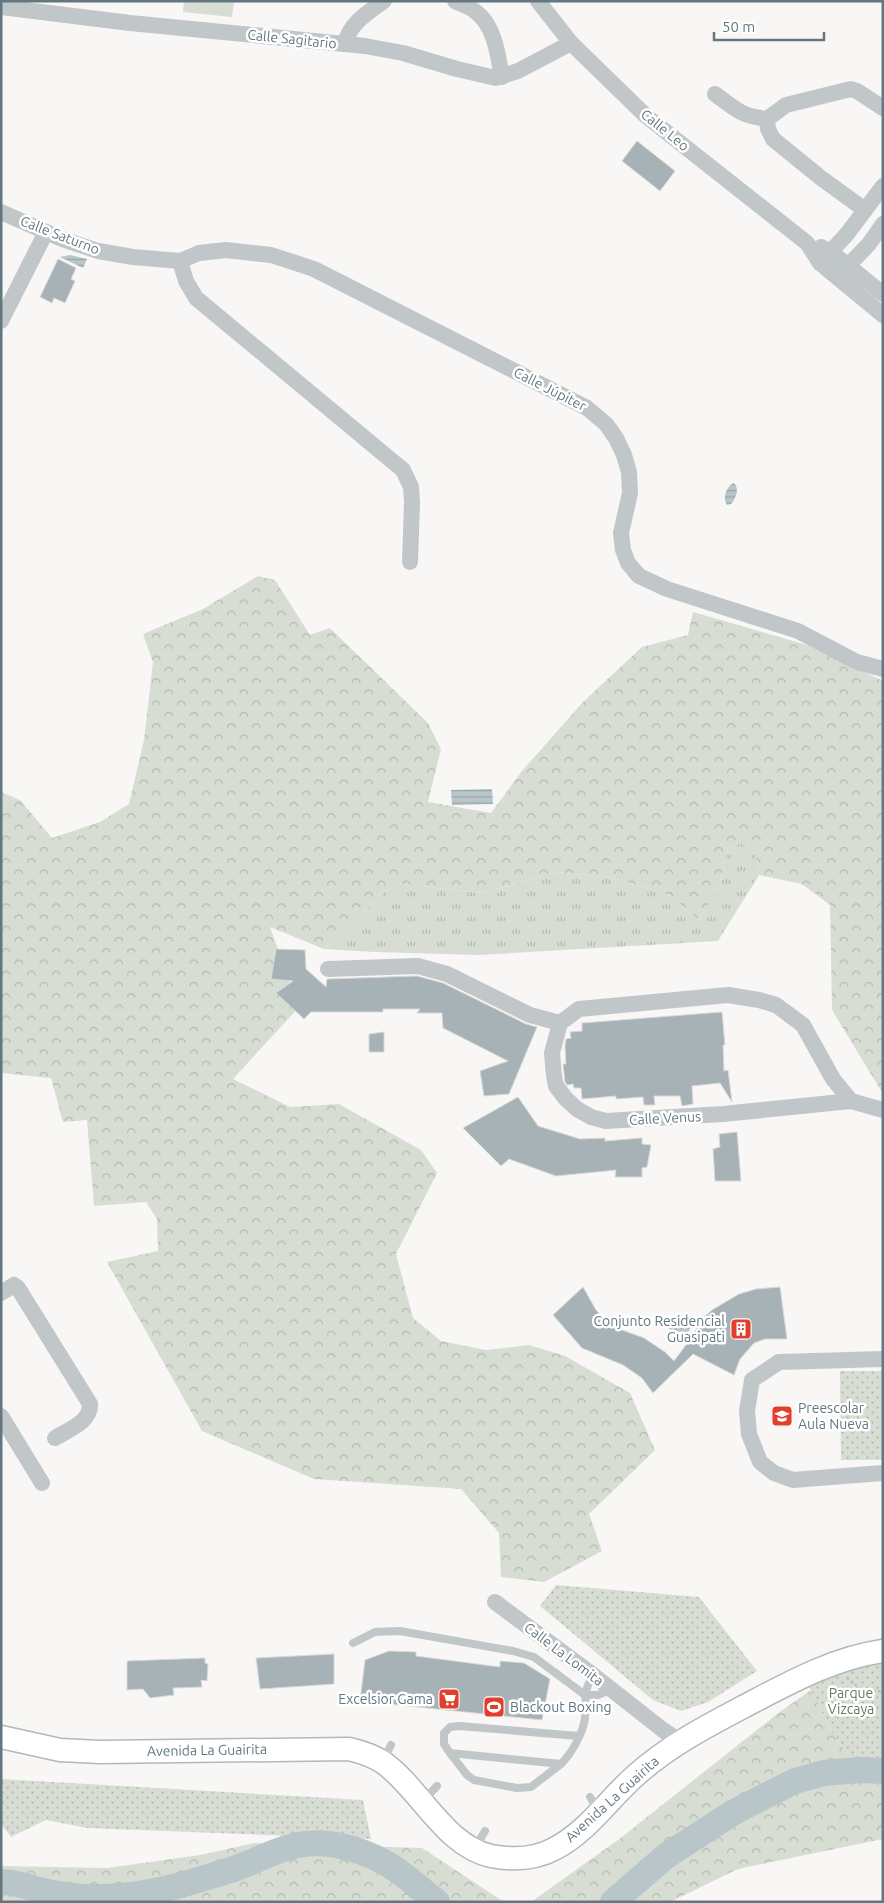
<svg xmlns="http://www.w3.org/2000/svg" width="884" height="1903" font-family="Ubuntu,sans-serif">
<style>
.grass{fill:url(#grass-tufts)}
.forest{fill:url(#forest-crowns)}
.park{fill:url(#park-dots)}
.pitch{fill:#d8ddd4}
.water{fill:url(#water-rules)}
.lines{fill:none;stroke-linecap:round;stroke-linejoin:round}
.river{stroke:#b8c6c9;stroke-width:26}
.building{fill:#a7b2b6;stroke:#d9d9d7}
.secondary-casing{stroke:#b1b8bc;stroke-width:25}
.path{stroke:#bbbec0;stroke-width:2.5;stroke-dasharray:2.5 2.5;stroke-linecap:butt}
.lane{stroke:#c1c6c9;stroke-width:8}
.street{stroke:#c1c6c9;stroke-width:16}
.secondary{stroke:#fff;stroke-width:22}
.labels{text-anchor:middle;stroke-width:5;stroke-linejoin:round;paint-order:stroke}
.street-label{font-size:14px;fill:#637780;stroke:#fff}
.poi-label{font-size:14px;fill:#637780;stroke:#fff;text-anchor:end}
.park-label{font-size:14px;fill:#697862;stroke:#fff}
</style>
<defs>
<pattern id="grass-tufts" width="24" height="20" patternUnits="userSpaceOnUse" patternTransform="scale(1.25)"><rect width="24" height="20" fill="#d8ddd4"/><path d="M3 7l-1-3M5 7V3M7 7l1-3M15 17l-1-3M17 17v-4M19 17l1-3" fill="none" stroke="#b3b8b1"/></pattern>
<pattern id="forest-crowns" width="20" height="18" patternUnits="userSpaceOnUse" patternTransform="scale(1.25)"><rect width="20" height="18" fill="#d8ddd4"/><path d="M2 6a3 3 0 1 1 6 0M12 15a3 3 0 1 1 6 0" fill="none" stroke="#b3b8b1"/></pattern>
<pattern id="park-dots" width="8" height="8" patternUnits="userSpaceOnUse" patternTransform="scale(1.25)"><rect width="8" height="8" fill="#d8ddd4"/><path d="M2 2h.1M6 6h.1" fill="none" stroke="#b3b8b1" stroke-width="1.8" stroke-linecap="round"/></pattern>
<pattern id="water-rules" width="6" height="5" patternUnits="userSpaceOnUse" patternTransform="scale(1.25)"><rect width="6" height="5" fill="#b8c6c9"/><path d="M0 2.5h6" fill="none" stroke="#99a6a8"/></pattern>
</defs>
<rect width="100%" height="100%" fill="#f8f7f5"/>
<polygon class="grass" points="742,843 756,854 759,875 718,941 478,955 375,952 324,949 395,883 481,893 556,872 613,878 669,895 699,920 719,888 728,847"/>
<g class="forest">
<polygon points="258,576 275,580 310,635 330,628 428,723 441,749 428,802 491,813 522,771 583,702 642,647 688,635 693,612 807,645 883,681 883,1094 832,1010 830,905 802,884 759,875 756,854 742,843 728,847 719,888 699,920 669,895 613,878 556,872 481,893 395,883 324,949 270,927 299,1007 233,1079 290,1107 339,1104 421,1150 437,1173 396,1254 413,1318 441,1341 486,1350 529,1345 565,1356 630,1393 655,1450 589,1514 602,1551 544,1582 501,1577 499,1533 461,1489 314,1479 202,1431 107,1262 158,1251 157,1219 146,1202 94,1206 87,1120 63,1122 51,1078 1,1073 1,792 20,800 52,838 100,822 129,804 144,740 153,662 143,634 203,609"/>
<polygon points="811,1690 835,1737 853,1761 883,1761 883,1839 738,1869 670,1902 531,1902 618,1840 777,1714"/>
<polygon points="255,1843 422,1848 504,1902 1,1902 1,1866 107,1868 200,1855"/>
</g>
<g class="park">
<polygon points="840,1371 883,1371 883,1460 841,1460"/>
<polygon points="556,1585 699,1597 757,1671 708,1702 681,1711 653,1700 540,1606"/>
<polygon points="883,1659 883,1761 853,1761 835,1737 808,1685 850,1668"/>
<polygon points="1,1779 363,1800 371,1839 87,1828 46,1820 11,1837 1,1824"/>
</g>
<polygon class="pitch" points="184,1 234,1 232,17 183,12"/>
<g class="water">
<polygon points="70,255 87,259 83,268 60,257"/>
<path d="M 733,483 L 735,484 C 739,490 736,498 731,504 L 727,505 C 722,498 726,488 733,483 Z"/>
<polygon points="492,789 493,804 452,805 451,790"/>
<polygon points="667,1316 691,1325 687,1336 663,1326"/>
</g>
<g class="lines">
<g class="river">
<path d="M 1,1882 C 19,1882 35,1890 53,1893 C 74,1897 99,1898 121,1896 C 158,1893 196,1881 231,1870 C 254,1863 275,1849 298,1845 C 324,1840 352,1847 376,1858 C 400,1869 416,1886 437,1902"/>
<polyline points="613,1902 666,1856 734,1812 795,1781 824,1773 860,1770 883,1771"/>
</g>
</g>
<g class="building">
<polygon points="637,141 675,171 660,191 622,161"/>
<polygon points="58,259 76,268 71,279 75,281 65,303 54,298 52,303 40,297"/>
<polygon points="276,949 305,950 306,969 326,987 327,979 417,976 443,983 526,1024 537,1027 509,1094 484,1096 480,1071 508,1061 443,1028 442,1013 417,1013 420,1009 383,1009 383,1012 311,1012 304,1019 276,993 293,981 271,979"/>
<polygon points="722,1012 725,1045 723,1045 724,1071 728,1070 732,1102 720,1083 692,1086 693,1104 682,1106 680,1096 654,1096 655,1105 644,1105 643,1097 616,1099 616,1096 582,1099 581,1088 574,1088 573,1084 567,1085 565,1082 563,1064 566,1064 565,1045 566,1039 571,1038 570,1032 582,1031 582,1023"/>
<polygon points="384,1032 384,1052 369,1052 369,1034"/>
<polygon points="518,1097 538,1126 580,1139 605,1138 605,1141 642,1138 642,1144 651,1145 647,1167 642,1168 642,1177 615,1177 616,1170 556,1176 509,1159 501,1166 463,1128"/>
<polygon points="737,1132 741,1181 715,1181 713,1149 720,1147 719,1134"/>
<polygon points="583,1287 596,1310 611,1326 644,1338 665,1352 674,1361 692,1337 701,1320 712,1310 739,1294 756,1289 780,1287 787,1339 765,1339 754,1343 740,1359 734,1375 693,1354 653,1393 642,1378 623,1365 582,1348 553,1315"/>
<polygon points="389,1651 416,1652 416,1656 500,1667 500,1661 524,1663 550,1679 542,1720 360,1701 365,1660"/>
<polygon points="334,1654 334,1684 260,1689 256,1658"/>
<polygon points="205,1658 205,1663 208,1664 207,1681 201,1680 202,1687 173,1688 174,1695 150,1698 143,1689 127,1690 127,1661"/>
</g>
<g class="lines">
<g class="secondary-casing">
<path id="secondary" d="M 1,1737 L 60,1750 L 100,1752 L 349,1749 C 362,1752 374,1756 384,1763 C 420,1789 445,1846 491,1856 C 512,1860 535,1859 554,1849 C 586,1833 608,1800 635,1776 C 667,1747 705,1727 743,1707 C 787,1684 833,1658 883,1651"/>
</g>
<polyline class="path" points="847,1678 861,1689 883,1692"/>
<g class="lane">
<polyline points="353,1643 375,1632 400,1631 513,1651 534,1657 585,1695 598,1695 611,1689"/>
<path d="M 578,1736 L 459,1726 L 450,1727 L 444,1733 L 444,1744 L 450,1753 L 561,1764 C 572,1753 583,1733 585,1718 C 587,1698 582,1694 593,1675"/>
<polyline points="450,1753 467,1775 474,1780 517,1788 531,1787 561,1764"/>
<polyline points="383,1761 391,1745"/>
<polyline points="590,1797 598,1810"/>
<polyline points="423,1801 437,1786"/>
<polyline points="475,1848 485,1831"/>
</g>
<g class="street">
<path d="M 455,1 C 462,5 471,7 476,12 C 495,26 498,56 502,77"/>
<polyline points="538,1 571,43 646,116 807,243 820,263 883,315"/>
<polyline points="1,7 130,23 365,46 403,53 457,69 496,78 518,71 571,43"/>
<path d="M 345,44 C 349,24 368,12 384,1"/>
<path d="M 715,94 C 735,109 741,116 767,119"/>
<polyline points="865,210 821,178 773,139 768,129 767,119 786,105 851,89 857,91 883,108"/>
<polyline points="1,212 62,239 98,251 133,257 180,261 199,253 226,250 271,255 314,269 587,408 606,424 616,438 624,455 629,472 630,493 621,533 623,550 628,563 639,576 667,589 798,631 857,662 883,669"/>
<polyline points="821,247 831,252 883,294"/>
<polyline points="180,261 186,281 196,298 403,470 411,487 412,502 410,562"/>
<polyline points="820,263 847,234 883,186"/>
<polyline points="841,273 869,244 883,224"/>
<polyline points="1,321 46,232"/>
<polyline points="328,969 418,966 447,974 530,1015 560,1023"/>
<polyline points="851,1101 833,1079 803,1025 776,1005 759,1000 728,995 579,1009 560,1023 552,1053 554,1076 556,1086 566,1099 577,1109 591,1117 606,1121 723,1114 851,1101 883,1110"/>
<path d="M 1,1293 L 14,1285 L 18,1288 L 90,1404 C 91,1422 68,1430 55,1438"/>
<polyline points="883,1359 779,1362 752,1380 747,1411 749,1434 760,1462 774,1473 793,1480 883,1473"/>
<polyline points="1,1416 42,1483"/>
<polyline points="495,1602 593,1675 663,1730 681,1742"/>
</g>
<use href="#secondary" class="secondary"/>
</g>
<defs>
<g id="building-square" transform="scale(1.125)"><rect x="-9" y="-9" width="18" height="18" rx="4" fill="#e13e2c" stroke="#fff"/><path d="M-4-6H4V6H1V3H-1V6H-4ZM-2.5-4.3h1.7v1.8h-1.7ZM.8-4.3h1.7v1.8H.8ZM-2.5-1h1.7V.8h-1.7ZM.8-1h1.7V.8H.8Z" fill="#fff"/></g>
<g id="school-square" transform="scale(1.125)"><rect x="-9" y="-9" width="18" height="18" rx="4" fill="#e13e2c" stroke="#fff"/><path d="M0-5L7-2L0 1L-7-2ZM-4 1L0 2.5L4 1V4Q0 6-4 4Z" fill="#fff"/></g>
<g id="supermarket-square" transform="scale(1.125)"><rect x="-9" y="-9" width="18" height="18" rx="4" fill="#e13e2c" stroke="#fff"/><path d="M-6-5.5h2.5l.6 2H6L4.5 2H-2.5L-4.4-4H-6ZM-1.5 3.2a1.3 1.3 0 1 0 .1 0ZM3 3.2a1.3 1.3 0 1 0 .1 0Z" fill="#fff"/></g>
<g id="stadium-square" transform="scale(1.125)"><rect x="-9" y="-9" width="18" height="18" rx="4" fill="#e13e2c" stroke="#fff"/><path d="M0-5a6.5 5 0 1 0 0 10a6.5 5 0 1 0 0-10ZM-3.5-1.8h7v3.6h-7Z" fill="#fff"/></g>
</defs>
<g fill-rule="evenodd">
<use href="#building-square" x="741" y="1329"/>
<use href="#school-square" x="782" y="1416"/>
<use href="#supermarket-square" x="449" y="1699"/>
<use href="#stadium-square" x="494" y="1707"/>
</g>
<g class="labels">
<g class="street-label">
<text transform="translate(292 39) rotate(6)" y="5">Calle Sagitario</text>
<text transform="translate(665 130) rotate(39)" y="5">Calle Leo</text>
<text transform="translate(60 235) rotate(21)" y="5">Calle Saturno</text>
<text transform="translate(550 389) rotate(27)" y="5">Calle Júpiter</text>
<text transform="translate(665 1118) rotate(-3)" y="5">Calle Venus</text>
<text transform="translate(564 1654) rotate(37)" y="5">Calle La Lomita</text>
<text transform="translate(207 1750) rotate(-1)" y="5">Avenida La Guairita</text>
<text transform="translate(612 1799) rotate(-42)" y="5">Avenida La Guairita</text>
</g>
<g class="poi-label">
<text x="725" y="1326">Conjunto Residencial<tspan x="725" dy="16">Guasipati</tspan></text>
<text x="798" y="1413" text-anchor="start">Preescolar<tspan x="798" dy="16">Aula Nueva</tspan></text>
<text x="433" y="1704">Excelsior Gama</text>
<text x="510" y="1712" text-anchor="start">Blackout Boxing</text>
</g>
<g class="park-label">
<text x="851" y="1698">Parque<tspan x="851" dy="16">Vizcaya</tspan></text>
</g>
</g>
<rect width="884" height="1903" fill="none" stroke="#637780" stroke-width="5"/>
<path d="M714 32v8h110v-8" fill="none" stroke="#637780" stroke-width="2.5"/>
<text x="722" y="32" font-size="15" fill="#637780" stroke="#ffffff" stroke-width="4" paint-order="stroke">50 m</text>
</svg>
